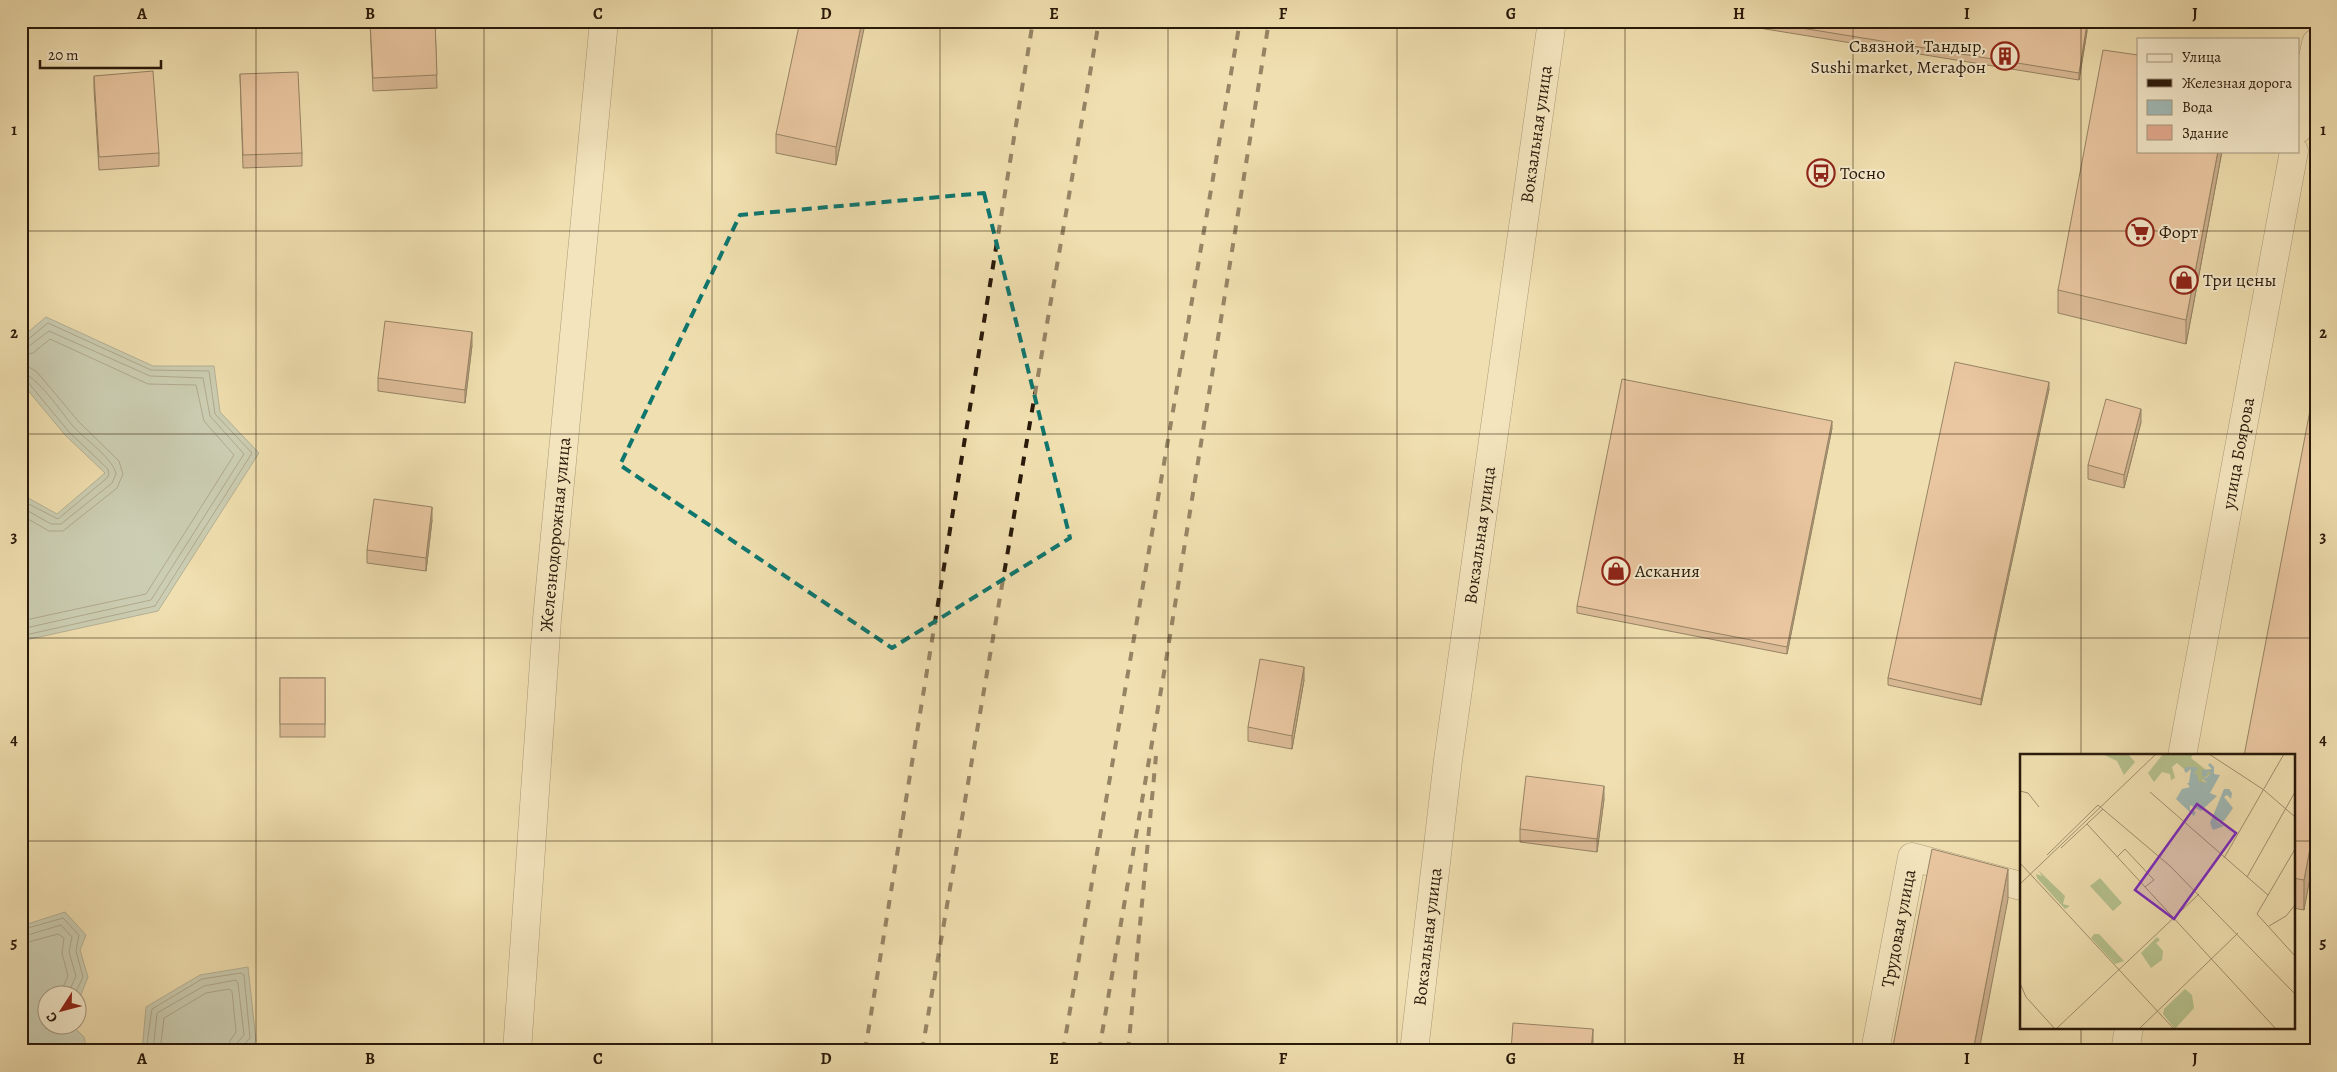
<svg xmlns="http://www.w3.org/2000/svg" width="2337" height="1072" font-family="Alegreya,serif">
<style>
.water{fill:#a0bab7;stroke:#707a72}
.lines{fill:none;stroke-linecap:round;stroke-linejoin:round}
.shore{stroke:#646a60;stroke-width:1}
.minor-casing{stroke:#5b4a34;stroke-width:29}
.minor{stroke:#f5eacc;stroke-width:28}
.rail{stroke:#29190a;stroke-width:4;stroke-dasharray:9 9;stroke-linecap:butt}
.wall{fill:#c3927a;stroke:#29190a}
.shaded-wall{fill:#9f7763;stroke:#29190a}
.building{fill:#e3aa8e;stroke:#29190a}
.marked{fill:none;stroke:#0f766e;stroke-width:4;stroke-dasharray:10 6;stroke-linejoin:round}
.grid{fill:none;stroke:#29190a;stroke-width:1;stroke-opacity:0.55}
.labels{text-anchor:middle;stroke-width:4;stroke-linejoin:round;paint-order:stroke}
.poi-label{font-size:18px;fill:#29190a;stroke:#f5eacc;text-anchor:start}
.street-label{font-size:18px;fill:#29190a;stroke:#f5eacc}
.inset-road{fill:none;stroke:#a0906e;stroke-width:1}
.view{fill:#7b2cbf;fill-opacity:0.15;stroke:#7b2cbf;stroke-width:2.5}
.inset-edge{fill:none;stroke:#29190a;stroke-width:2.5}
.neatline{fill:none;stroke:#29190a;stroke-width:2}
.grid-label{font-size:16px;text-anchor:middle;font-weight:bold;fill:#29190a}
</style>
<rect width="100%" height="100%" fill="#f0dfb0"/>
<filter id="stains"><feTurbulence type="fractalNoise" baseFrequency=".004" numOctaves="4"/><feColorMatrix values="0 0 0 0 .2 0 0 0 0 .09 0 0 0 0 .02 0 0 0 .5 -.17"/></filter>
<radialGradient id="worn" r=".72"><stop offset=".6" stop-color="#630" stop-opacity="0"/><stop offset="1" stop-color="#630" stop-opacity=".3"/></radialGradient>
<g class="water">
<polygon points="46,317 153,366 214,366 220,412 259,453 158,611 21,641 21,494 57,514 105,473 65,435 21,382 21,338"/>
<polygon points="65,912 86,935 80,950 88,977 78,1002 78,994 48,994 48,1024 72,1025 84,1037 87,1051 21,1051 21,926"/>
<polygon points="248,967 256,1041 245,1051 142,1051 146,1007 200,975"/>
</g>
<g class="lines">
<g class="shore">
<polyline points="21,342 26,341 48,323 151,370 209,371 215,414 252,453 155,606 21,636"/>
<polyline points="21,348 29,346 49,331 150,376 203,378 210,416 244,454 151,600 21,629"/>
<polyline points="21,356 33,353 50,339 148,384 196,385 204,421 234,455 146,594 21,621"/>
<polyline points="21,366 29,367 37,372 79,422 119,461 123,474 117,488 63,531 49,531 21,515"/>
<path d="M 21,373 C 36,374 62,413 72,425 C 82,437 114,459 116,474 L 112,483 L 61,524 L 51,524 L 21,507"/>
<polyline points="21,380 27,381 69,432 108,469 109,474 107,478 58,519 21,500"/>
<polyline points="21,930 63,918 79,935 76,951 83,977 75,994"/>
<polyline points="21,937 61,925 72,937 69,952 76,976 68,994"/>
<polyline points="21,944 58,934 64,938 62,953 68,976 60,994"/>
<polyline points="146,1051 152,1009 202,979 241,973 244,975 250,1038 243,1046 242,1051"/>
<polyline points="153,1051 157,1013 204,986 236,980 238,983 244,1035 237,1043 236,1051"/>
<polyline points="160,1051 164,1018 206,993 229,989 232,991 236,1032 230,1041 228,1051"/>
</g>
<g class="minor-casing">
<g id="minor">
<polyline points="2298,129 2316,43"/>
<path id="s1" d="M 2182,756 L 2294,151"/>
<path id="s2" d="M 517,1051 L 547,619 L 604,21"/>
<path id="s3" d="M 1414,1051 L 1448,760 L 1552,21"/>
<path id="s4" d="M 1875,1051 L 1912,857 L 2021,886"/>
<polyline points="2125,1051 2129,1028"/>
</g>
</g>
<use href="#minor" class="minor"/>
<g class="rail">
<polyline points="865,1051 1033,21"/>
<polyline points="922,1051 1099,21"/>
<polyline points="1063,1051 1240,21"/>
<polyline points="1099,1051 1165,667 1269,21"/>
<polyline points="1128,1051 1156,756"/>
</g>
</g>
<g class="wall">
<polygon points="370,21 435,21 437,88 373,91"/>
<polygon points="865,21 836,165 776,153 776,134"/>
<polygon points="1716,21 2068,21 2087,31 2079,80"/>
<polygon points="240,74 302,153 302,166 243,168"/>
<polygon points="94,76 159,153 159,166 99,170 94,89"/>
<polygon points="2138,151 2222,151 2186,344 2058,313 2058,290"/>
<polygon points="472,345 465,403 378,391 378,378"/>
<polygon points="2316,379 2304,910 2293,908 2293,756"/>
<polygon points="2049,389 1981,705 1888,685 1888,678"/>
<polygon points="2141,422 2124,488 2088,479 2088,465"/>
<polygon points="1832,428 1787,654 1577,613 1577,606"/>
<polygon points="432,520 426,571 367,563 367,550"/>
<rect x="280" y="678" width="45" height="59"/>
<polygon points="1304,680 1292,749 1248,741 1248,727"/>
<polygon points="1604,799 1597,852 1520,842 1520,829"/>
</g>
<g class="shaded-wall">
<polygon points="862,21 865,21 865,24 836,165 836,147"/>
<polygon points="2087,24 2087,31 2079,80 2079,73"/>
<polygon points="2218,151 2222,151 2186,344 2186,320"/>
<polygon points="472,332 472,345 465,403 465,390"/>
<polygon points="2049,382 2049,389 1981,705 1981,699"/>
<polygon points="2141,409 2141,422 2124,488 2124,475"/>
<polygon points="1832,421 1832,428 1787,654 1787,647"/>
<polygon points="432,507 432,520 426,571 426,558"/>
<polygon points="1304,667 1304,680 1292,749 1292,736"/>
<polygon points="1604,786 1604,799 1597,852 1597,839"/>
<polygon points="2316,816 2316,846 2304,910 2304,880"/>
<polygon points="2008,869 2008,899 1979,1051 1973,1051"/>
<polygon points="1593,1029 1593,1042 1592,1051 1591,1051"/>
</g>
<g class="building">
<polygon points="370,21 435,21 437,75 373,78"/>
<polygon points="800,21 862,21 836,147 776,134"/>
<polygon points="1758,21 2068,21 2087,24 2079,73"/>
<polygon points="2103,50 2138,55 2138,151 2218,151 2186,320 2058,290"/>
<polygon points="153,71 159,153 99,157 94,76"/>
<polygon points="298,72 302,153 243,155 240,74"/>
<polygon points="385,321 472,332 465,390 378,378"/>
<polygon points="1955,362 2049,382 1981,699 1888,678"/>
<polygon points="1622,379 1832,421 1787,647 1577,606"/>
<polygon points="2316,379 2316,816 2304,880 2293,878 2293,756 2244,756"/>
<polygon points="2106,399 2141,409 2124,475 2088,465"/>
<polygon points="374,499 432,507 426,558 367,550"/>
<polygon points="1260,659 1304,667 1292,736 1248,727"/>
<rect x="280" y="678" width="45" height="46"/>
<polygon points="1526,776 1604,786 1597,839 1520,829"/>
<polygon points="1932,849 2008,869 1973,1051 1892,1051"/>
<polygon points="1513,1023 1593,1029 1591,1051 1511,1051"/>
</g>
<path d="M0 0H2337V1072H0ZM 984,193 L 1070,538 L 892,648 L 620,465 L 740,215 Z" fill="#f0dfb0" fill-opacity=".55" fill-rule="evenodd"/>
<path class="marked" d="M 984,193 L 1070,538 L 892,648 L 620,465 L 740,215 Z"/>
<path class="grid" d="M 256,21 L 256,1051M 484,21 L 484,1051M 712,21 L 712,1051M 940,21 L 940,1051M 1168,21 L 1168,1051M 1397,21 L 1397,1051M 1625,21 L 1625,1051M 1853,21 L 1853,1051M 2081,21 L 2081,756M 21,231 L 2316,231M 21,434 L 2316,434M 21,638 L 2316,638M 21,841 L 2021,841M 2293,841 L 2316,841M 2081,1028 L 2081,1051"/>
<defs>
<g id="building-ring" transform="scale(1.4375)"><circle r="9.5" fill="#f5eacc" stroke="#8f2418" stroke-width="1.5"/><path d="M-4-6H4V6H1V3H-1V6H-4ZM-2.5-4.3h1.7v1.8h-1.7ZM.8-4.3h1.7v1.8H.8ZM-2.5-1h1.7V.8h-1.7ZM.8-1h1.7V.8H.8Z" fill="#8f2418"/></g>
<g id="bus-ring" transform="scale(1.4375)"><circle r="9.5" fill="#f5eacc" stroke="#8f2418" stroke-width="1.5"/><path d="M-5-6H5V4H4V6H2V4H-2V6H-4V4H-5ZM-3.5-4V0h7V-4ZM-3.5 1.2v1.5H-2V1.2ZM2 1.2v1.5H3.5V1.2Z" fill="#8f2418"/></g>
<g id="supermarket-ring" transform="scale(1.4375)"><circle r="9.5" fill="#f5eacc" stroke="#8f2418" stroke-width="1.5"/><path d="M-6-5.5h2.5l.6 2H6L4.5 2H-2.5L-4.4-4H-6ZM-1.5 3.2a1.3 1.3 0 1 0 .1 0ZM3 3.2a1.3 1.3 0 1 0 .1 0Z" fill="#8f2418"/></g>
<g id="shop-ring" transform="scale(1.4375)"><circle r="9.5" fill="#f5eacc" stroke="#8f2418" stroke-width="1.5"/><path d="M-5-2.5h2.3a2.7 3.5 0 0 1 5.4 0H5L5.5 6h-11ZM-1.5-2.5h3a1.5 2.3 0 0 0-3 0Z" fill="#8f2418"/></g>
</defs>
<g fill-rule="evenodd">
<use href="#building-ring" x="2005" y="56"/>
<use href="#bus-ring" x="1821" y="173"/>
<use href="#supermarket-ring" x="2140" y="232"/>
<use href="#shop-ring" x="2184" y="280"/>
<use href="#shop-ring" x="1616" y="571"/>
</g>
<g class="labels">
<g class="poi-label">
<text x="1986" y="52" text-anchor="end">Связной, Тандыр,<tspan x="1986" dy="21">Sushi market, Мегафон</tspan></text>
<text x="1840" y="179">Тосно</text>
<text x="2159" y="238">Форт</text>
<text x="2203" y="286">Три цены</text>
<text x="1635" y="577">Аскания</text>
</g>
<g class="street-label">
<text dy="6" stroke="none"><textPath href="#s3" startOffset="925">Вокзальная улица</textPath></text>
<text dy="6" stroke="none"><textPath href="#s1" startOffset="308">улица Боярова</textPath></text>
<text dy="6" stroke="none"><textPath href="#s2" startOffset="518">Железнодорожная улица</textPath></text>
<text dy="6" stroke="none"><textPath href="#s3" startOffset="520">Вокзальная улица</textPath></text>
<text dy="6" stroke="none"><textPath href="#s4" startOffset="125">Трудовая улица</textPath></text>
<text dy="6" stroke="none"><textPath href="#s3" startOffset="115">Вокзальная улица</textPath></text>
</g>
</g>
<g transform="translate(2020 754)">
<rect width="275" height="275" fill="#f0dfb0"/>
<path d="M 82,0 L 108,0 L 115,8 L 104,21 L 97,7 ZM 143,0 L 173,0 L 171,4 L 186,16 L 182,22 L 188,16 L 192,19 L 182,26 L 187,29 L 179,29 L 173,22 L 177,14 L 164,15 L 157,9 L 152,13 L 155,24 L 151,26 L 150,20 L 142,18 L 134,28 L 128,19 ZM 18,116 L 45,142 L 43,150 L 50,152 L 45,155 L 17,124 L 16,120 L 22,122 ZM 80,124 L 102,149 L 93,157 L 70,132 ZM 74,180 L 79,180 L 104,207 L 95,210 L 71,184 ZM 137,183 L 140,186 L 136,189 L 143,197 L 142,206 L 131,214 L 121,199 ZM 165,235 L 172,241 L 174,254 L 155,275 L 143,260 L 144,255 Z" fill="#b6c28e"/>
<path d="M 190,9 L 194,13 L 194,20 L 200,21 L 190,39 L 197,42 L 181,57 L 170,51 L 170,56 L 176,58 L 174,62 L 156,45 L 162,35 L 170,33 L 167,29 L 169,29 L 171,15 L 166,19 L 164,16 L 166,13 L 175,13 L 178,14 L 173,21 L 176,19 L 179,28 L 187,29 L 182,24 L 186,24 L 191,19 L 188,17 L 186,23 L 182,22 L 182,16 L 192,15 L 188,11 ZM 204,35 L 209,35 L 212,39 L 211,45 L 207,41 L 204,43 L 213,54 L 204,67 L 196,67 L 204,72 L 193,76 L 190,69 Z" fill="#a0bab7"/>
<path class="inset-road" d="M 189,0 L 244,36 L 275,63M 0,37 L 8,39 L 19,53M 130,38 L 248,141M 67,70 L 256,275M 41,94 L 83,55M 275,95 L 237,160 L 275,202M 27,101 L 78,51 L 150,112 L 275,240M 97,103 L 105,95 L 134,126 L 125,133M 204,104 L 264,0M 0,109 L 154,275M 227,123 L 275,38M 0,130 L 136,0M 249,172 L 266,162 L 275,151M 0,229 L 6,243 L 35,275M 36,275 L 179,140M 119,275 L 218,179"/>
<path class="view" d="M 177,50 L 216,79 L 154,165 L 115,136 Z"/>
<rect width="275" height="275" class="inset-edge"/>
</g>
<rect width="2337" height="1072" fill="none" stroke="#f0dfb0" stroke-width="55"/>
<rect x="2137" y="38" width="162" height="115" fill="#f5eacc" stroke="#a3967e"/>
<rect x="2147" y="54" width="25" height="8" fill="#f5eacc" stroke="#a3967e"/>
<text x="2182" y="62" font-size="15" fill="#29190a">Улица</text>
<rect x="2147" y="79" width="25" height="8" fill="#29190a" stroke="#a3967e"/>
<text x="2182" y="88" font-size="15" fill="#29190a">Железная дорога</text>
<rect x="2147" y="100" width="25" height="15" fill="#a0bab7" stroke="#a3967e"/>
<text x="2182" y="112" font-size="15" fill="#29190a">Вода</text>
<rect x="2147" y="125" width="25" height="15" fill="#e3aa8e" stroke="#a3967e"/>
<text x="2182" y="138" font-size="15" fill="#29190a">Здание</text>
<g transform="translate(62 1010) rotate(234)"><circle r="24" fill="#f5eacc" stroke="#a3967e"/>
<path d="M0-4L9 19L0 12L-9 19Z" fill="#8f2418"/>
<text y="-8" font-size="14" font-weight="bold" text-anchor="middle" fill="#29190a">С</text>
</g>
<path d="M40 60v8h121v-8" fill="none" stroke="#29190a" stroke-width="2.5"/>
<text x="48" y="60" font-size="15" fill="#29190a" stroke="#f5eacc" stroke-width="4" paint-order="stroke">20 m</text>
<rect x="28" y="28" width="2282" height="1016" class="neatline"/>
<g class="grid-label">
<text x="142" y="19">A</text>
<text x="370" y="19">B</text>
<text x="598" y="19">C</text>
<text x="826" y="19">D</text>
<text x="1054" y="19">E</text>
<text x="1283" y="19">F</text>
<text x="1511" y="19">G</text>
<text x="1739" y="19">H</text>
<text x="1967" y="19">I</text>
<text x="2195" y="19">J</text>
<text x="14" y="135">1</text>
<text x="2323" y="135">1</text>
<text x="14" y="338">2</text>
<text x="2323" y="338">2</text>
<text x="14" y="542">3</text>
<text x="2323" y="542">3</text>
<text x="14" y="745">4</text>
<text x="2323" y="745">4</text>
<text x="14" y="948">5</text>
<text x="2323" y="948">5</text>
<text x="142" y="1064">A</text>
<text x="370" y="1064">B</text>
<text x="598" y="1064">C</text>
<text x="826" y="1064">D</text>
<text x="1054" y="1064">E</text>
<text x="1283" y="1064">F</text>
<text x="1511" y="1064">G</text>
<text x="1739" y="1064">H</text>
<text x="1967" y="1064">I</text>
<text x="2195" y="1064">J</text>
</g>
<rect width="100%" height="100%" filter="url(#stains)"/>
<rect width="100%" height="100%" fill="url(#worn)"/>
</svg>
